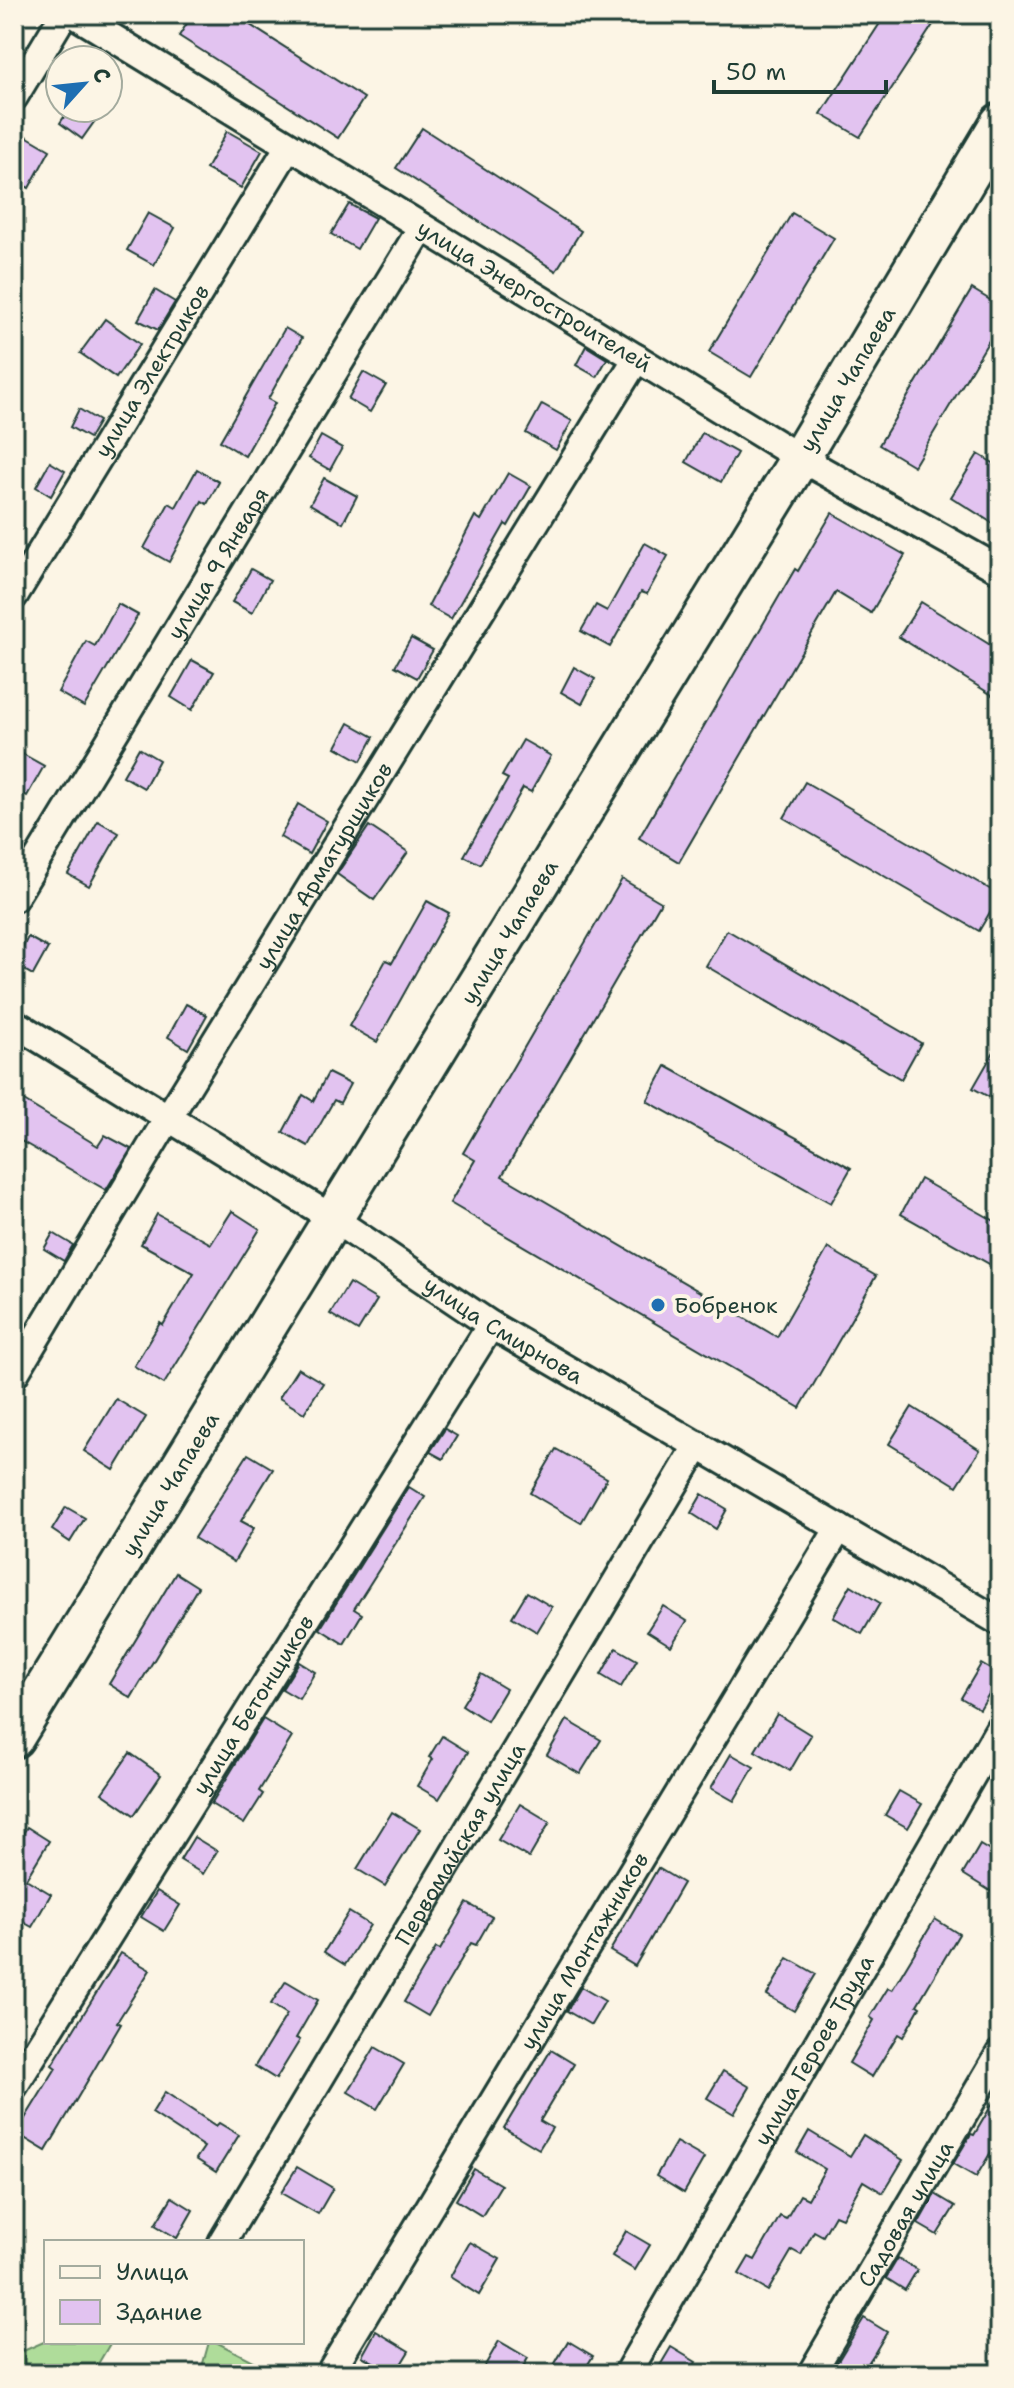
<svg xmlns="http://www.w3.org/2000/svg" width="1014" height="2388" font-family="'Shantell Sans',sans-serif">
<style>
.green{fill:#afdc9a;stroke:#678c67;stroke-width:2}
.building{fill:#e2c3f0;stroke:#1f3d34;stroke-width:2}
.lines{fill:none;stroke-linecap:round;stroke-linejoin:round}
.street-casing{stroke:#1f3d34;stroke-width:32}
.secondary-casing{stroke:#1f3d34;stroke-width:44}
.street{stroke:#fcf5e5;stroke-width:26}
.secondary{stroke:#fcf5e5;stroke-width:38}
.poi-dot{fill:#1f6fb2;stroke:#fcf5e5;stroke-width:3}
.labels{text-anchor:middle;stroke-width:8;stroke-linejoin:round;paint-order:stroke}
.street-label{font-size:22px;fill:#1f3d34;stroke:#fcf5e5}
.poi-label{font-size:22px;fill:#1f3d34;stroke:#fcf5e5;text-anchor:start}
</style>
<rect width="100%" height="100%" fill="#fcf5e5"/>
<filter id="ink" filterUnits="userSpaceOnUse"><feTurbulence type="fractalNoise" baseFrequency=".0125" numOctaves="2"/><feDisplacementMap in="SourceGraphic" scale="16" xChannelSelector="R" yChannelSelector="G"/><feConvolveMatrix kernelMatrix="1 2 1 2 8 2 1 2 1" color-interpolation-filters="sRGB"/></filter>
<g filter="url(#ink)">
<g class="green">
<polygon points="46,2341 46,2342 111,2342 92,2374 14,2374 14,2355"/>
<polygon points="209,2342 216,2342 278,2374 200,2374"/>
</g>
<g class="building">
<polygon points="193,14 233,14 364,98 338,138 179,36"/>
<polygon points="886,14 940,14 860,137 821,114"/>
<polygon points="70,108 104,108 82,139 60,123"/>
<polygon points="422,128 581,231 556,271 396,168"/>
<polygon points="227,131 262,151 241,188 206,169"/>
<polygon points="26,136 50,150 29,188 14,179 14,157"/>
<polygon points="349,204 375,218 357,249 331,234"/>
<polygon points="148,213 175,228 154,265 127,250"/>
<polygon points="792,213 834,238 751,377 709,352"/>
<polygon points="972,289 1000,306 1000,322 914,466 879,445"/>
<polygon points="155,290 175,302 158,330 138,320"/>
<polygon points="105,319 140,344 116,378 80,353"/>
<polygon points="285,328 302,338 268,399 275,403 245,456 220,441"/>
<polygon points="586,346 607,359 597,377 576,365"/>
<polygon points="363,372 386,385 370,412 348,399"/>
<polygon points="542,404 572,421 556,450 526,433"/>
<polygon points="79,409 99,421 89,438 70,427"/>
<polygon points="702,433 737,453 721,482 686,462"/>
<polygon points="321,436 342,448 330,470 309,458"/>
<polygon points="978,454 1000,467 1000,528 951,497"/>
<polygon points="50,462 65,471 51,496 36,487"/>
<polygon points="197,469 219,482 207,504 202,501 169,562 144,548 169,503 176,507"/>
<polygon points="508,473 531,486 508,526 505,524 451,619 428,606 475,516 481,520"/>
<polygon points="324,478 357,496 343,523 310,504"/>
<polygon points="832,513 905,555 871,613 836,592 679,862 639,838 795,569 798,571"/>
<polygon points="645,543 668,556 647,594 641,592 610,647 581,631 596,605 607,611"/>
<polygon points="251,569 270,580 252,613 232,602"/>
<polygon points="921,602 1000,651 1000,700 899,637"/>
<polygon points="118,604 138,615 84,707 58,692 86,641 95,646"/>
<polygon points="411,638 433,650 417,678 395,666"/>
<polygon points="192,660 214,672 192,710 171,697"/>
<polygon points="574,667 595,679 582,704 561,692"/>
<polygon points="349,723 374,737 361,761 336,747"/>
<polygon points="523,740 551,756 531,792 523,788 480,864 464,856 508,779 502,776"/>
<polygon points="139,748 159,760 144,788 123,776"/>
<polygon points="21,753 44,766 27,796 14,789 14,766"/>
<polygon points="805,782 1000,895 979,931 784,818"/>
<polygon points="298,804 327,821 309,854 280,837"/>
<polygon points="98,821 119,833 89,886 68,874"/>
<polygon points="369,826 408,852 374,900 337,874"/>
<polygon points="622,879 661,902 502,1176 777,1337 828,1248 876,1276 800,1408 450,1203 475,1160 463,1153"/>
<polygon points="427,901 449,913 377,1042 349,1026 386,960 392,963"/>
<polygon points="727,930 921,1043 901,1079 706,966"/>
<polygon points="28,937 48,948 33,975 14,964"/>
<polygon points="186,1004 207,1015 188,1049 168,1037"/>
<polygon points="1000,1041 1000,1103 973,1088"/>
<polygon points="666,1066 851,1168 831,1203 647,1101"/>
<polygon points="328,1073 350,1084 340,1103 334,1100 308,1146 283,1132 303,1095 313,1101"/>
<polygon points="14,1095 98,1146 105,1135 131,1149 106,1190 14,1137"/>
<polygon points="920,1179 1000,1224 1000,1270 901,1214"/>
<polygon points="232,1211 260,1229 164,1384 134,1366 160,1323 163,1325 194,1273 141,1244 157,1214 211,1244"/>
<polygon points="53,1233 73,1245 64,1261 44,1249"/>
<polygon points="349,1283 377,1300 358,1331 330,1314"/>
<polygon points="298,1368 323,1383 304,1413 279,1398"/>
<polygon points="116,1399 146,1417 114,1470 84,1451"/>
<polygon points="912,1407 980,1450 957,1486 889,1444"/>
<polygon points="445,1429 457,1436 443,1459 430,1452"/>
<polygon points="556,1449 607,1478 581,1523 530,1493"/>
<polygon points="248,1454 273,1469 241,1521 254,1528 234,1562 194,1538"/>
<polygon points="409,1487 425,1497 354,1609 362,1614 344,1644 320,1629"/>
<polygon points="702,1494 727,1509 716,1529 691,1513"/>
<polygon points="66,1507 85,1518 70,1542 52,1530"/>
<polygon points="176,1573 198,1587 131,1698 109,1684"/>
<polygon points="851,1585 880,1603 862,1634 833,1617"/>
<polygon points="527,1592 552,1607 537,1632 512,1617"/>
<polygon points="663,1606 687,1621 671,1646 647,1631"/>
<polygon points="616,1648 637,1660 621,1687 601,1675"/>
<polygon points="299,1662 315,1672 299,1699 282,1689"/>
<polygon points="981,1664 1000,1675 980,1709 961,1698"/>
<polygon points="481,1674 506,1689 487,1721 462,1705"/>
<polygon points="777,1714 811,1735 790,1771 755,1751"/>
<polygon points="263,1719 292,1737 259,1791 263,1794 244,1824 211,1804"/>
<polygon points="567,1720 601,1740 580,1774 547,1755"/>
<polygon points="442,1736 468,1752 439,1799 417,1786 433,1759 429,1757"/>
<polygon points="130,1753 161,1775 134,1815 102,1793"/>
<polygon points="731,1754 754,1767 734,1801 711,1788"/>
<polygon points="899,1791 922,1804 908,1828 885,1815"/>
<polygon points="520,1804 550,1822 529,1858 498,1840"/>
<polygon points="392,1812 420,1829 385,1886 357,1869"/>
<polygon points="27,1827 49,1841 26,1879 51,1894 32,1927 14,1917 14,1848"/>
<polygon points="194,1837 217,1851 203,1874 180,1860"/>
<polygon points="980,1845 1000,1857 1000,1897 963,1874"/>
<polygon points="658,1868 683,1883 635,1966 610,1951"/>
<polygon points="157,1891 180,1905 164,1931 141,1917"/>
<polygon points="467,1903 492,1917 476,1945 471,1943 428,2016 404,2002 436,1948 440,1950"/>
<polygon points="349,1912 370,1925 345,1965 324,1952"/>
<polygon points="935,1919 959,1934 917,2005 920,2007 903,2037 898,2034 872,2077 849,2063 874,2020 870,2017 888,1988 892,1990"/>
<polygon points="121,1953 150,1970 117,2022 121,2024 46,2151 16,2133 56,2068 52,2065"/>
<polygon points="788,1958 816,1974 794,2011 767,1995"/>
<polygon points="286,1981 318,2000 296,2038 300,2040 276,2079 255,2066 287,2014 271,2004"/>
<polygon points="581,1987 605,2001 591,2025 567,2011"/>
<polygon points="375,2047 404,2064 377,2109 348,2092"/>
<polygon points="551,2050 574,2064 540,2121 552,2128 539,2149 504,2128"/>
<polygon points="723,2071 750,2087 734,2114 707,2098"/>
<polygon points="1000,2091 1000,2137 976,2177 953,2164 971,2134 974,2135"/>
<polygon points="165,2092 216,2126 219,2123 239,2135 216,2172 196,2159 204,2147 152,2113"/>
<polygon points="809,2131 850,2156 863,2135 903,2160 883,2193 863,2181 842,2218 835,2215 823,2236 814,2231 801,2255 792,2250 768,2291 739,2274 749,2257 755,2260 780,2216 786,2219 800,2195 808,2199 825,2169 797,2152"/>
<polygon points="676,2142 704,2158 684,2193 656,2176"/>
<polygon points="297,2167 333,2188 318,2214 281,2193"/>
<polygon points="474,2169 501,2185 482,2216 456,2200"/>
<polygon points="935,2194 955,2206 937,2235 918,2224"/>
<polygon points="172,2197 193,2210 177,2238 155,2225"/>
<polygon points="626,2231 650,2245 635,2270 612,2256"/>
<polygon points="470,2242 500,2259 479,2295 450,2277"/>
<polygon points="898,2258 917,2270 905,2290 886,2278"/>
<polygon points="864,2318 887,2332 874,2354 861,2374 830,2374"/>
<polygon points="376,2331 409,2351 395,2374 362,2356"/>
<polygon points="499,2341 528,2358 519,2374 480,2374"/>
<polygon points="568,2341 593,2356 582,2374 565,2374 553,2367"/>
<polygon points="671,2347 696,2362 689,2374 655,2374"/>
</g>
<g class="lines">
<g class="street-casing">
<g id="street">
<path id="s1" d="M 74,14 L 800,458 L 1000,570"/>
<polyline points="14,97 64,14"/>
<path id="s2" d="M 14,596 L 289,146"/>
<path id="s3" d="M 14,898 L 422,227"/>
<path id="s4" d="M 14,1023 L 332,1218 L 491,1325 L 1000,1622"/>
<path id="s5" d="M 14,1375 L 168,1118 L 637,358"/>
<path id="s6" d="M 14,2086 L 491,1325"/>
<path id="s7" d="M 222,2242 L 698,1445"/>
<path id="s8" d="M 329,2374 L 839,1528"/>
<path id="s9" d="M 627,2374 L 1000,1727"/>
<path id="s10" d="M 811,2374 L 1000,2053"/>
</g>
</g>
<g class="secondary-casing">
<g id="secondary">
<path id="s11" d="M 14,1738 L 800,458 L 1000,123"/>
</g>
</g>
<use href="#street" class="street"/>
<use href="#secondary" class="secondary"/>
</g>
</g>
<circle class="poi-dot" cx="658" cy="1305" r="8"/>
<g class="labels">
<g class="street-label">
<text dy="8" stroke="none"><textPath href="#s1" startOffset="540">улица Энергостроителей</textPath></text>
<text dy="8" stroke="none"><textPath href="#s2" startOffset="264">улица Электриков</textPath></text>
<text dy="8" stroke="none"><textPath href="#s11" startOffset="1594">улица Чапаева</textPath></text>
<text dy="8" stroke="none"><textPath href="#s3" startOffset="392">улица 9 Января</textPath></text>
<text dy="8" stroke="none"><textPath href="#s5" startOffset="596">улица Арматурщиков</textPath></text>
<text dy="8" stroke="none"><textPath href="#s11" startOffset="946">улица Чапаева</textPath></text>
<text dy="8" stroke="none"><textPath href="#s4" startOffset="578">улица Смирнова</textPath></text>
<text dy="8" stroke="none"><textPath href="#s11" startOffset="298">улица Чапаева</textPath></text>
<text dy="8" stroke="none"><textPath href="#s6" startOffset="450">улица Бетонщиков</textPath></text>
<text dy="8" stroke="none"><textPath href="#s7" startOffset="464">Первомайская улица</textPath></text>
<text dy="8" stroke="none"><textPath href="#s8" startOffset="494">улица Монтажников</textPath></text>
<text dy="8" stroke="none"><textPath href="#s9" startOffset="374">улица Героев Труда</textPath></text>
<text dy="8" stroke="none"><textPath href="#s10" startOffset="186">Садовая улица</textPath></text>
</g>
<g class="poi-label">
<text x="674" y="1313">Бобренок</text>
</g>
</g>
<rect width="1014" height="2388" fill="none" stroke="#fcf5e5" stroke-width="48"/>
<rect x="24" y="24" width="966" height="2340" fill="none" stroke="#1f3d34" stroke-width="3" filter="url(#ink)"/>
<rect x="44" y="2240" width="260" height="104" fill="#fcf5e5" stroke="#a4ab9e" stroke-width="2"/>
<rect x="60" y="2266" width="40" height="12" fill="#fcf5e5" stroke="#a4ab9e" stroke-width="2"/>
<text x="116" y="2280" font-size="24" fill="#1f3d34">Улица</text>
<rect x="60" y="2300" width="40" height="24" fill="#e2c3f0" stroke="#a4ab9e" stroke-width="2"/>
<text x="116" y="2320" font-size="24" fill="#1f3d34">Здание</text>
<g transform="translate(84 84) rotate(63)"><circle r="38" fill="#fcf5e5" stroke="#a4ab9e" stroke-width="2"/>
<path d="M0-6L14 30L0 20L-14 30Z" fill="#1f6fb2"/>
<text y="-12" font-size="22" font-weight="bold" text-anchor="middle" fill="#1f3d34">С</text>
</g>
<path d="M714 80v12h172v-12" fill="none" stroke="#1f3d34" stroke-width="4"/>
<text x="726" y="80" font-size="24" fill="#1f3d34" stroke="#fcf5e5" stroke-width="6" paint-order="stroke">50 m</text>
</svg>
